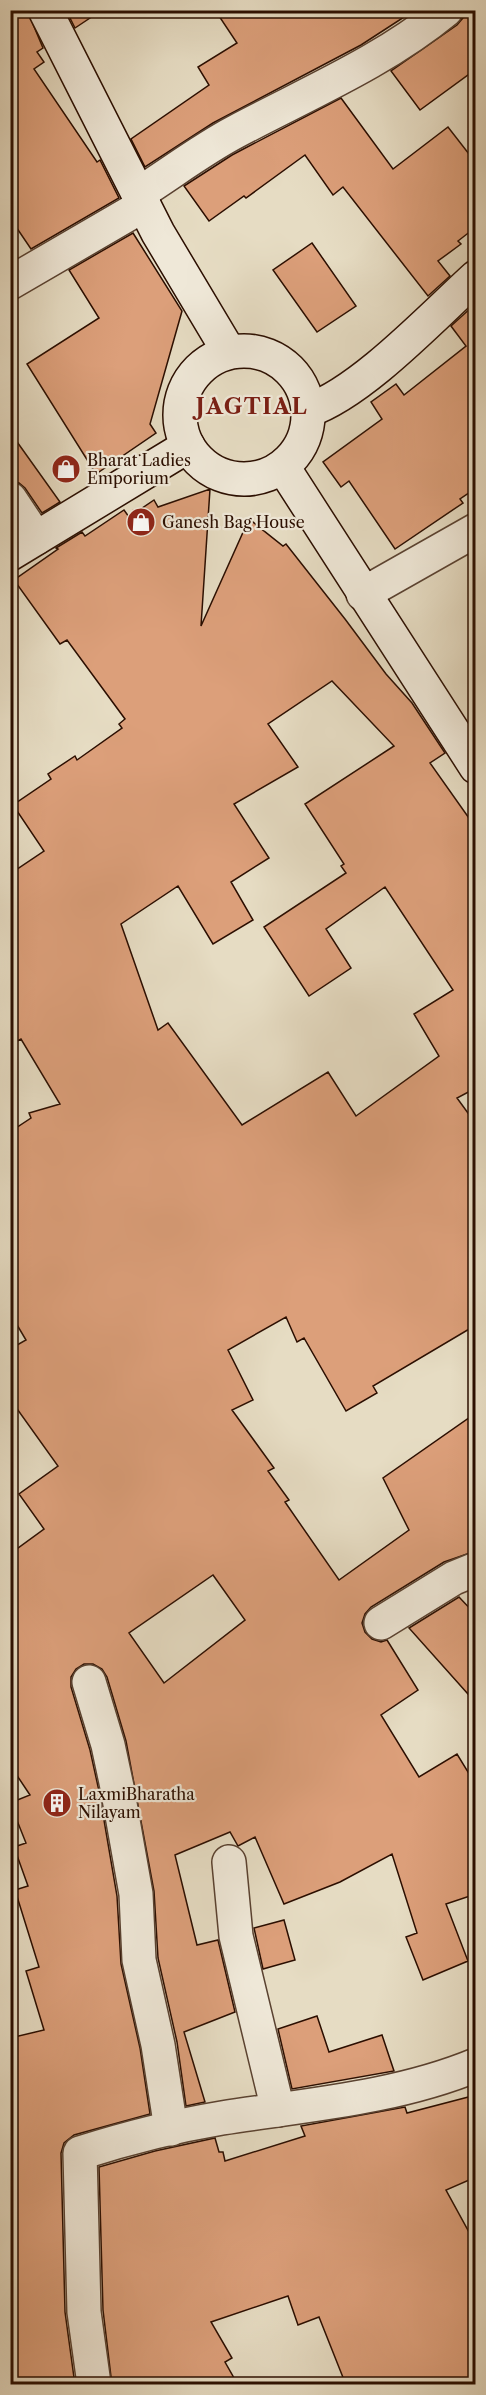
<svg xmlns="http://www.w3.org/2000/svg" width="486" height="2395" font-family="'Libre Caslon Text',serif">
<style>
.building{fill:#dc9f7a;stroke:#2b0e00;stroke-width:1.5;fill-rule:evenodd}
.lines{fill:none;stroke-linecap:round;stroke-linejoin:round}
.street-casing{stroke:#5a4231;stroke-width:36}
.secondary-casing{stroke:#2b0e00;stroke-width:36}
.street{stroke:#efe8d8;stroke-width:33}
.secondary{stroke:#efe8d8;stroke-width:33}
.labels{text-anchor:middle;stroke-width:4.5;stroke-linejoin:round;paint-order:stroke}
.poi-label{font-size:16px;fill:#2b0e00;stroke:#efe8d8;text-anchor:start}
.district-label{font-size:22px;font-weight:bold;letter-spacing:1.5px;fill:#7a1f14;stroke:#efe8d8}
</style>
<rect width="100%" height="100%" fill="#e6dcc3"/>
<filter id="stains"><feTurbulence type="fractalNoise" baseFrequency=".00333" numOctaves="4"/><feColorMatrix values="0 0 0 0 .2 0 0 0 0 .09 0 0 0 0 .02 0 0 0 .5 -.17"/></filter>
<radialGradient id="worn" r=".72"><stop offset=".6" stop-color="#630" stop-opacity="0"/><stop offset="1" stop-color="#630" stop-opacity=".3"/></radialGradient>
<g class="building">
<polygon points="10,10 27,10 43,48 37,52 44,62 34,69 97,162 100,160 119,198 31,249 10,218"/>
<polygon points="66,10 102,10 75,28"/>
<polygon points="215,10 415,10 361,45 213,123 145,167 131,139 209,85 198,67 237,43"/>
<polygon points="464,10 476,10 476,69 420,110 391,71 457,25 463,18"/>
<polygon points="341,98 393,169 448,127 476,163 476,227 458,241 461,244 438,261 450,276 428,296 343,187 333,195 305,155 246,198 244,196 209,221 184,186 232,155"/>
<polygon points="133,233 182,311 150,424 156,433 96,474 27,364 99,318 69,270"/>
<polygon points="312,243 356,306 317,332 273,270"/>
<polygon points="473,306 476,310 476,488 460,499 463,503 395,549 349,481 341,487 323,462 382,419 371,402 396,384 404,395 466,346 451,326"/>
<polygon points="10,432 60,502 42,513 25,488 19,483 10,481"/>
<path d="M 210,489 L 201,626 L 249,519 L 283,546 L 286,544 L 345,619 L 386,674 L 412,703 L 445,753 L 430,763 L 476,828 L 476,1088 L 457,1098 L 476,1124 L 476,1325 L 373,1386 L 377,1393 L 346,1411 L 304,1338 L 297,1342 L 286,1317 L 228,1350 L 253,1400 L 232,1410 L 274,1468 L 268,1471 L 289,1500 L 285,1502 L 339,1580 L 409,1530 L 383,1478 L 476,1413 L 476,1551 L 444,1562 L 371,1607 L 365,1614 L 362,1623 L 365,1632 L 372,1639 L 381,1642 L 387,1640 L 418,1690 L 381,1715 L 419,1777 L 457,1754 L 476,1785 L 476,1894 L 446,1904 L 468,1961 L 423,1980 L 406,1937 L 417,1933 L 392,1854 L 340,1882 L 284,1904 L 255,1837 L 238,1846 L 230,1832 L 175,1855 L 197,1945 L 218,1940 L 235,2012 L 184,2032 L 205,2102 L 186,2106 L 177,2042 L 158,1958 L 154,1891 L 126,1741 L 107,1677 L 102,1669 L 93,1664 L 84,1664 L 76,1669 L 71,1677 L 71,1687 L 90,1750 L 99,1791 L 117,1896 L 121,1964 L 140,2048 L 150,2114 L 74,2135 L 64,2143 L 61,2153 L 65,2312 L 75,2385 L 10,2385 L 10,2038 L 44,2030 L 26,1971 L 39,1967 L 15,1890 L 28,1886 L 14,1847 L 26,1843 L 10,1803 L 30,1795 L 10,1765 L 10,1554 L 44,1529 L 19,1494 L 58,1466 L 10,1399 L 10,1349 L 26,1340 L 10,1313 L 10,1132 L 31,1118 L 29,1113 L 60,1104 L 21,1039 L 10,1045 L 10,874 L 44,851 L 13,805 L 51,779 L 48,774 L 75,756 L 77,760 L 122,728 L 119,724 L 125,719 L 67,640 L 60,644 L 14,580 L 58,549 L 56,548 L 82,532 L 85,536 L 124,510 L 129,517 L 154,500 L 158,507 ZM 332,681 L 394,746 L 305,804 L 344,864 L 341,866 L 346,873 L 264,927 L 309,996 L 351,968 L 326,929 L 385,887 L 453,990 L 414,1014 L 439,1056 L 356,1116 L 328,1072 L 242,1125 L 168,1023 L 158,1030 L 121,924 L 178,886 L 213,944 L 253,920 L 231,882 L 269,858 L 234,804 L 298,767 L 268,724 ZM 213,1575 L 245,1620 L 164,1683 L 129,1633 Z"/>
<polygon points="459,1597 476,1615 476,1703 409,1628"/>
<polygon points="284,1920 295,1960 263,1969 254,1928"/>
<polygon points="317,2016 329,2052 382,2035 394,2071 292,2089 278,2029"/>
<polygon points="476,2095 476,2177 446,2190 476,2245 476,2385 346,2385 319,2317 298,2325 288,2296 211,2322 232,2358 225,2362 238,2385 112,2385 103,2310 99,2167 155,2151 215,2138 219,2152 223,2152 225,2161 305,2136 301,2126 405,2107 407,2113"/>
</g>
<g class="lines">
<g class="street-casing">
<g id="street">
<path d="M 138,194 C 170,174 201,150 235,132 C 306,94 383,62 446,10"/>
<polyline points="10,283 144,205"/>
<polyline points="10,499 36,538"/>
<polyline points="363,594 476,530"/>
<polyline points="381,1623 454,1578 476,1569"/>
<polyline points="89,1682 108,1745 117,1787 136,1894 139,1960 158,2045 171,2129"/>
<polyline points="229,1862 236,1936 278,2110"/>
<path d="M 94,2384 L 84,2312 L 80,2153 C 127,2138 174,2126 222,2118 C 306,2105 396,2098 476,2065"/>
</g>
</g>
<g class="secondary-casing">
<g id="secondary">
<polyline points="45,10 158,233 229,352"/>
<circle cx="244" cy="415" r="64"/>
<path d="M 309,410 C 362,392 433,316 476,277"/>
<polyline points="283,467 476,767"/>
<polyline points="10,554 188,446"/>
</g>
</g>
<use href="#street" class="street"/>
<use href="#secondary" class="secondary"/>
</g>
<defs>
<g id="shop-disc" transform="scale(1.5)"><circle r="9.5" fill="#8f2418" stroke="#efe8d8"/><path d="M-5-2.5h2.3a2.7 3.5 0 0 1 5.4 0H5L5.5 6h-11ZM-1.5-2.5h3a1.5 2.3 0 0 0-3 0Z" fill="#fff"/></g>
<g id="building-disc" transform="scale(1.5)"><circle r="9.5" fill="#8f2418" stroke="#efe8d8"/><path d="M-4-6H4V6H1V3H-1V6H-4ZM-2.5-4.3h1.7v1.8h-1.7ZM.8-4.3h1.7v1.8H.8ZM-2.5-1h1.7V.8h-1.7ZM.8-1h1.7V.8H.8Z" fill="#fff"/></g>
</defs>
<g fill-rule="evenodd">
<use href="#shop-disc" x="66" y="469"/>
<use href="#shop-disc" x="141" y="522"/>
<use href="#building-disc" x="57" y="1803"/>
</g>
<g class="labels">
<g class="poi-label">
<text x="87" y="466">Bharat Ladies<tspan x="87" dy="18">Emporium</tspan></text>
<text x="162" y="528">Ganesh Bag House</text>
<text x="78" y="1800">LaxmiBharatha<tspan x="78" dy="18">Nilayam</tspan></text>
</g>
<g class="district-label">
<text x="252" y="414">JAGTIAL</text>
</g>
</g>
<rect width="486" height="2395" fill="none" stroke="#e6dcc3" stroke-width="36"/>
<rect x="12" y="12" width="462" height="2371" fill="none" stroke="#2b0e00" stroke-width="3"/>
<rect x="18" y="18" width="450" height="2359" fill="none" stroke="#2b0e00" stroke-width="1.5"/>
<rect width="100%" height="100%" filter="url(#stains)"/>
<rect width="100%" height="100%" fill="url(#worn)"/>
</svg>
